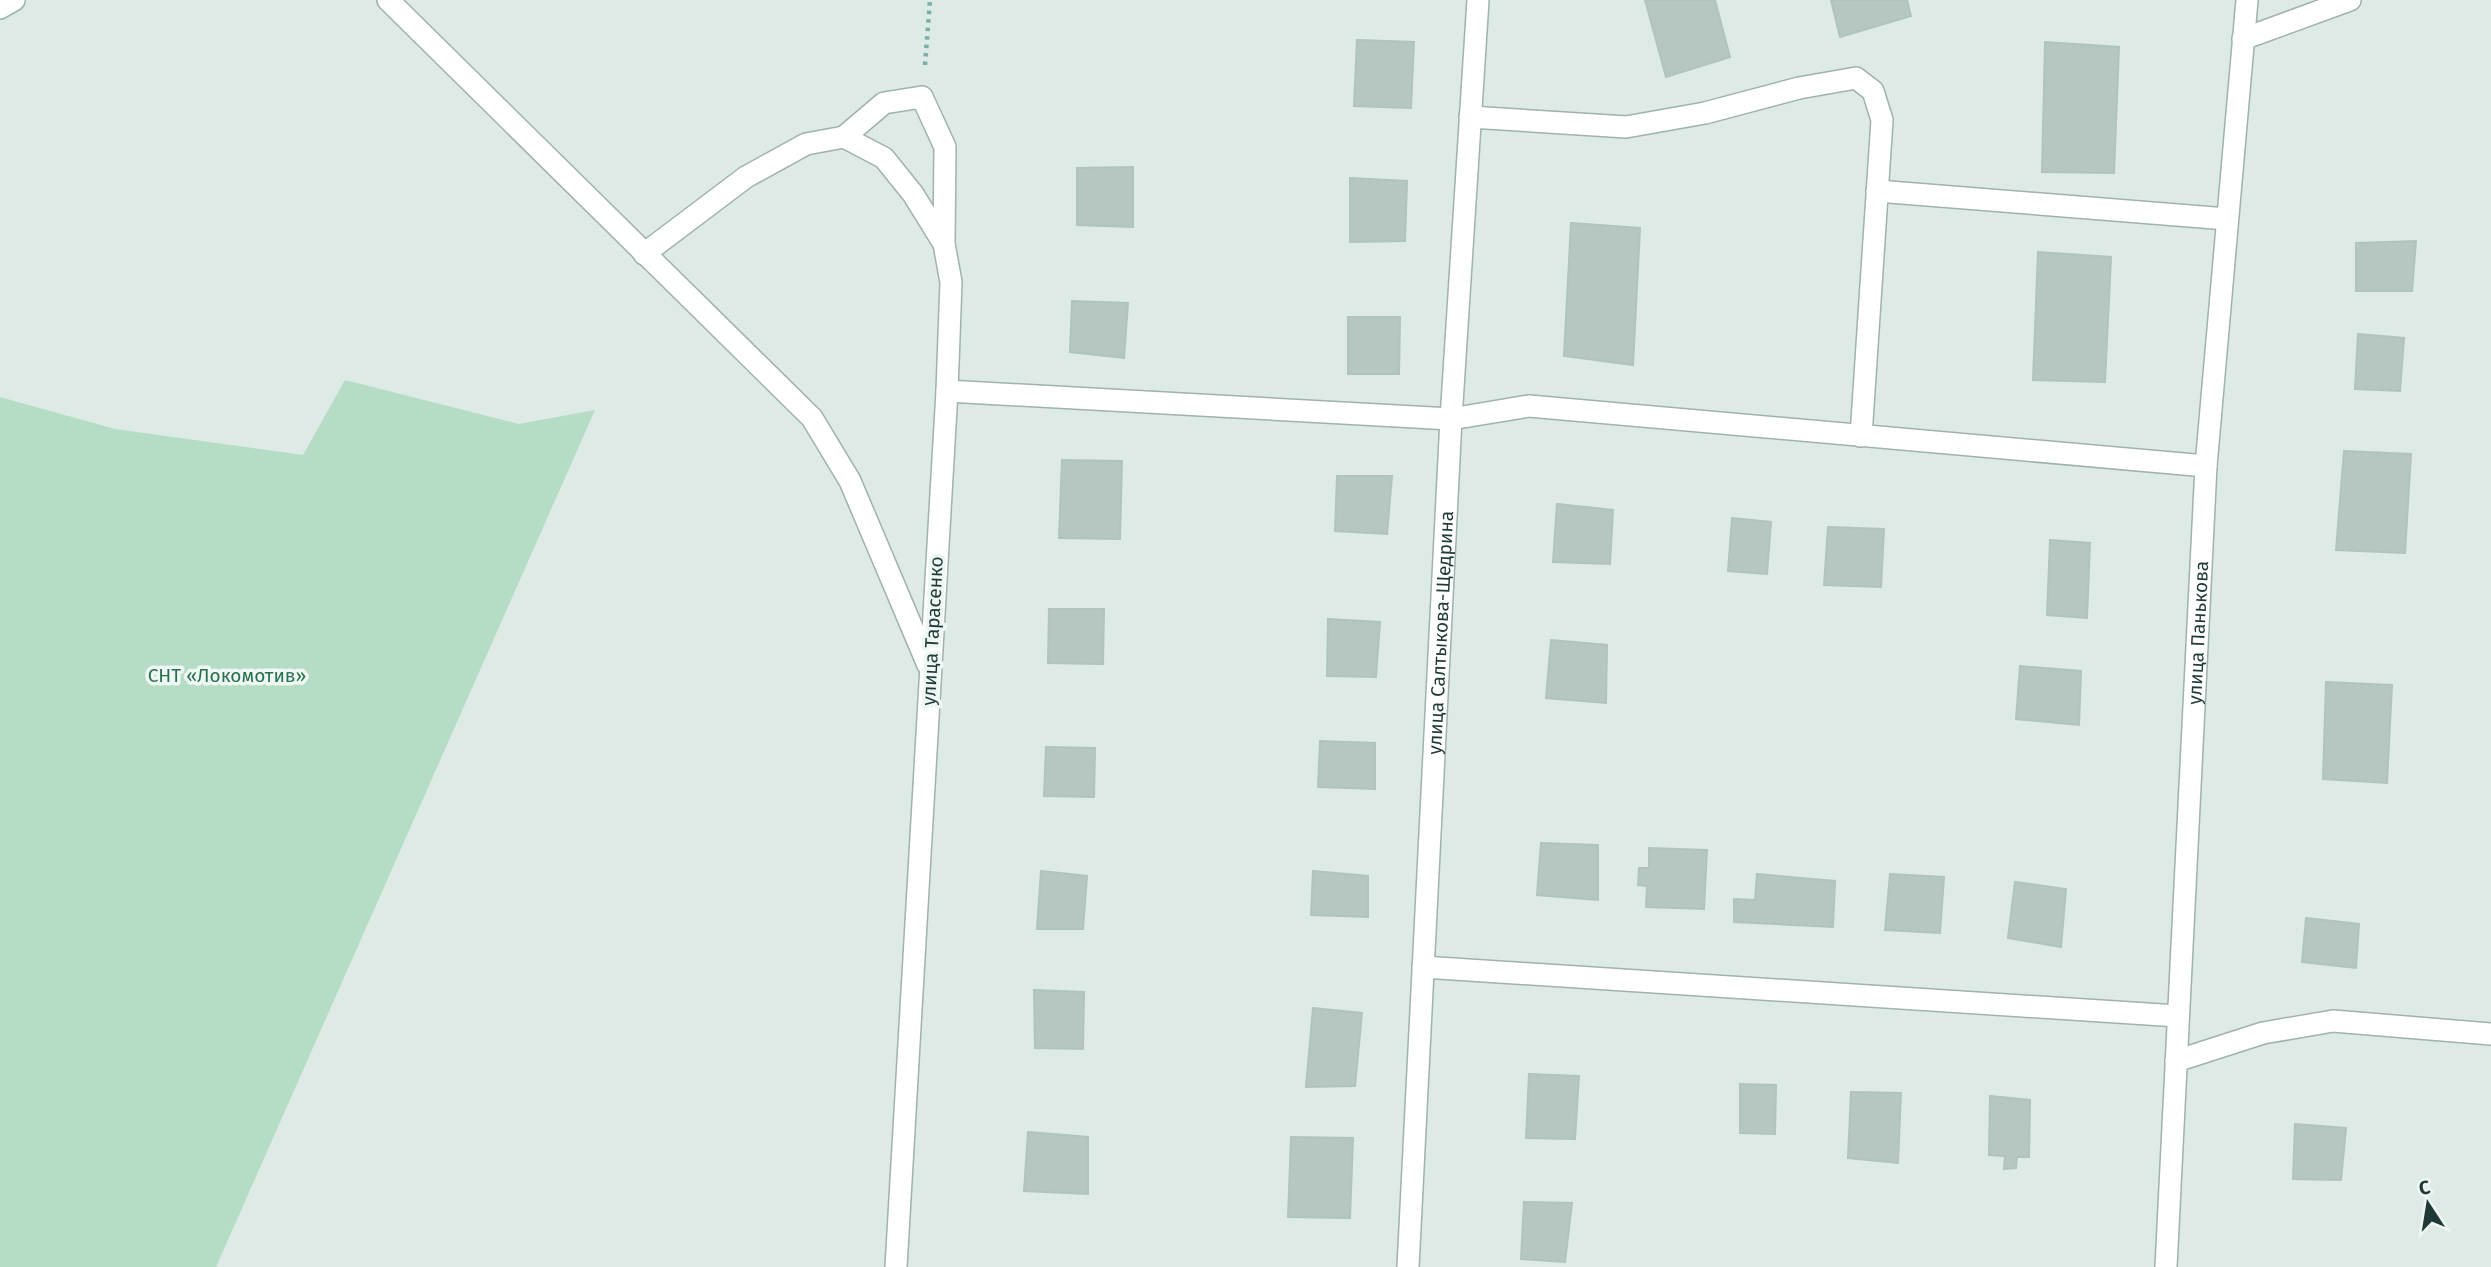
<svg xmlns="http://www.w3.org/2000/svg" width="2491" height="1267" font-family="'Fira Sans',sans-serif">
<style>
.green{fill:#b5dcc5}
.building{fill:#b6c7c2;stroke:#b0c3be;stroke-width:2}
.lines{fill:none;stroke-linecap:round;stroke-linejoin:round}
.lane-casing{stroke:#a0b1ae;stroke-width:24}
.street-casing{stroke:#a0b1ae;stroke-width:24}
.secondary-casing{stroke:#9cb6b0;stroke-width:24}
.path{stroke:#7daea6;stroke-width:4.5;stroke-dasharray:3.5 5;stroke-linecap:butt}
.lane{stroke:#fff;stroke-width:21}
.street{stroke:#fff;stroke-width:21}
.secondary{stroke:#fff;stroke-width:21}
.labels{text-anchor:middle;stroke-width:7;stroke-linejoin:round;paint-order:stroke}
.street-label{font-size:19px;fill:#1f3936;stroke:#eef7f3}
.park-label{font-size:19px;fill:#28714f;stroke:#eef7f3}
</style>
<rect width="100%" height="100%" fill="#ddeae6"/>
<polygon class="green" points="345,380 519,424 595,410 216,1267 0,1267 0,397 115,429 303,455"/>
<g class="building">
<polygon points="1645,0 1715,0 1730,57 1666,77"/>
<polygon points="1831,0 1907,0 1911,16 1840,37"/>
<polygon points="1357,40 1414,42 1411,108 1354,106"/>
<polygon points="2045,42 2119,47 2114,173 2042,172"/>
<polygon points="1133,167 1133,227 1077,225 1077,168"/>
<polygon points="1350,178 1407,181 1405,241 1350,242"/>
<polygon points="1571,223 1640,228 1633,365 1564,356"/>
<polygon points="2416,241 2412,291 2356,291 2356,243"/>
<polygon points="2038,252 2111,257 2105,382 2033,380"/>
<polygon points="1072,301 1128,303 1124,358 1070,352"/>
<polygon points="1348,317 1400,317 1399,374 1348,374"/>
<polygon points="2358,334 2404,338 2400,391 2355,389"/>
<polygon points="2344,451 2411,454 2405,553 2336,550"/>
<polygon points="1062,460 1122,461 1120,539 1059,538"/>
<polygon points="1337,476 1392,476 1387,534 1335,531"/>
<polygon points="1557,504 1613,510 1610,564 1553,562"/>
<polygon points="1732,518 1771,522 1767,574 1728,571"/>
<polygon points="1828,527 1884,529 1881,587 1824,585"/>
<polygon points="2050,540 2090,543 2087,618 2047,615"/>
<polygon points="1049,609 1104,609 1103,664 1048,663"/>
<polygon points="1328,619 1380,622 1376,677 1327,676"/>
<polygon points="1551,640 1607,645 1606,703 1546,698"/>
<polygon points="2020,666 2081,671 2079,725 2016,719"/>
<polygon points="2326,682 2392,685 2387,783 2323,779"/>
<polygon points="1320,741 1375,743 1375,789 1318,787"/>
<polygon points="1046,747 1095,748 1094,797 1044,796"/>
<polygon points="1541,843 1598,845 1598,900 1537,895"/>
<polygon points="1649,848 1707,850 1704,909 1646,907 1647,886 1638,885 1639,868 1649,868"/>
<polygon points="1041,871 1087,876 1083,929 1037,929"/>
<polygon points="1313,871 1368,876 1368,917 1311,915"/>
<polygon points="1757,874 1835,881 1833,927 1734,922 1734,899 1755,900"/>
<polygon points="1890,874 1944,877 1940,933 1885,930"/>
<polygon points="2015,882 2066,889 2061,947 2008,938"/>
<polygon points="2306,918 2359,924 2356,968 2302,962"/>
<polygon points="1034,990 1084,992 1083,1049 1035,1048"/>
<polygon points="1313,1008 1362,1013 1355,1086 1306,1087"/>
<polygon points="1529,1074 1579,1076 1575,1139 1526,1138"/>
<polygon points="1740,1084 1776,1085 1775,1134 1740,1133"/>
<polygon points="1851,1092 1901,1093 1898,1163 1848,1158"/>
<polygon points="1990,1096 2030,1100 2029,1157 2017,1157 2016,1168 2004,1169 2005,1156 1989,1155"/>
<polygon points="2295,1124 2346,1128 2341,1180 2293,1179"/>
<polygon points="1028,1132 1088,1137 1088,1194 1024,1191"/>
<polygon points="1291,1137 1353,1138 1350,1218 1288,1217"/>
<polygon points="1524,1202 1572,1203 1565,1262 1521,1259"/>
</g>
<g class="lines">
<g class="lane-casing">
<g id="lane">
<polyline points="1470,117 1626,127 1705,113 1799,88 1856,78 1873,91 1882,120 1861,436"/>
<polyline points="844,137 884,103 922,97 945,147 944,244"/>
<polyline points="1877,191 2227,219"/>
</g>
</g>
<g class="street-casing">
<g id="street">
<polyline points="388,0 812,418 850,481 928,665"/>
<polyline points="2243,39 2350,0"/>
<polyline points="644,254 746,177 806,144 844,137 884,158 913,194 944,244 951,282 947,391 896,1267"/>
<polyline points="947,391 1451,419 1529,406 2206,466"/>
<polyline points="1423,967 2178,1016"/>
<polyline points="2176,1061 2263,1033 2333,1021 2491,1034"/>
<path id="s1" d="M 1408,1267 L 1451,419 L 1478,0"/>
<path id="s2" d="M 2166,1267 L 2206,466 L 2247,0"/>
</g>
</g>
<g class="secondary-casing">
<polyline id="secondary" points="0,8 14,0"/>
</g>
<polyline class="path" points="925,65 930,0"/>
<use href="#lane" class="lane"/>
<use href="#street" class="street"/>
<use href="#secondary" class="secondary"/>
</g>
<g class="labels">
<g class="street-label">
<text transform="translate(932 631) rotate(-87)" y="7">улица Тарасенко</text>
<text dy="7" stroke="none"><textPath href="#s1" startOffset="635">улица Салтыкова-Щедрина</textPath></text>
<text dy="7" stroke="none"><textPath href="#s2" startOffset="635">улица Панькова</textPath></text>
</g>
<g class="park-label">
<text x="227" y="682">СНТ «Локомотив»</text>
</g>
</g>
<g transform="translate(2428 1204) rotate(348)" stroke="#eef7f3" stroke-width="5" paint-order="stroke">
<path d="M0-5L12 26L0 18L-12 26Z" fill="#1f3936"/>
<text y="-10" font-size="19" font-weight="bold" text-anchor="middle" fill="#1f3936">С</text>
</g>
</svg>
